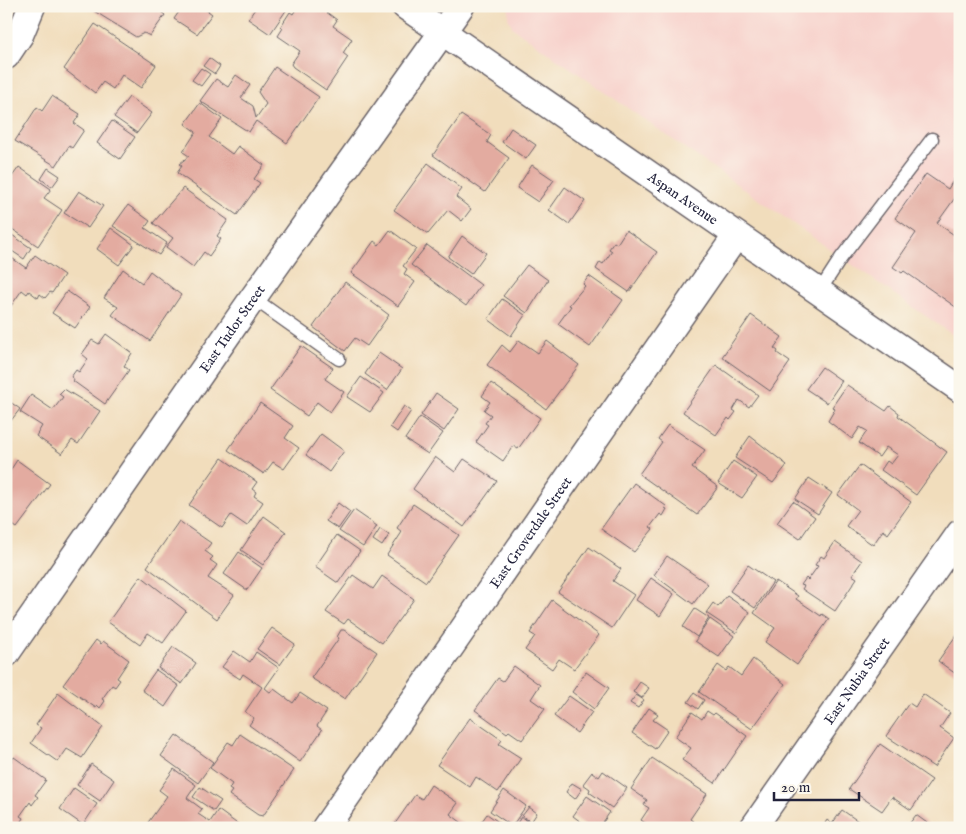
<svg xmlns="http://www.w3.org/2000/svg" width="966" height="834" font-family="'IM FELL English',serif">
<style>
.built{fill:#f7d0ca}
.building{fill:#e3aba0}
.lines{fill:none;stroke-linecap:round;stroke-linejoin:round}
.lane-casing{stroke:#6a6368;stroke-width:15}
.street-casing{stroke:#6a6368;stroke-width:29}
.lane{stroke:#fff;stroke-width:12}
.street{stroke:#fff;stroke-width:26}
.labels{text-anchor:middle;stroke-width:4.5;stroke-linejoin:round;paint-order:stroke}
.street-label{font-size:14px;fill:#22223b;stroke:#fbf7ec}
</style>
<rect width="100%" height="100%" fill="#fbf7ec"/>
<filter id="ink" filterUnits="userSpaceOnUse"><feTurbulence type="fractalNoise" baseFrequency=".02" numOctaves="2"/><feDisplacementMap in="SourceGraphic" scale="10" xChannelSelector="R" yChannelSelector="G"/><feConvolveMatrix kernelMatrix="1 2 1 2 8 2 1 2 1" color-interpolation-filters="sRGB"/></filter>
<filter id="wash" filterUnits="userSpaceOnUse"><feTurbulence type="fractalNoise" baseFrequency=".0096" numOctaves="4" result="noise"/><feDisplacementMap in="SourceGraphic" scale="20" xChannelSelector="R" yChannelSelector="G"/><feGaussianBlur stdDeviation="1.12" result="paint"/><feColorMatrix in="noise" values="0 0 0 0 0 0 0 0 0 0 0 0 0 0 0 0 0 1.4 0 .05"/><feComposite in="paint" operator="in"/></filter>
<g filter="url(#wash)">
<rect width="100%" height="100%" fill="#f1ddbc"/>
<polygon class="built" points="509,6 960,6 960,340 513,28 508,18"/>
<g id="blocks">
<g class="building">
<polygon points="97,6 153,6 165,15 150,36 144,33 136,37 94,11"/>
<polygon points="183,6 201,6 212,14 197,34 174,19"/>
<polygon points="257,6 289,6 270,34 248,19"/>
<polygon points="298,6 318,6 337,20 333,26 352,39 343,53 348,57 326,90 293,67 291,64 300,51 278,36 283,28 281,26 290,12 293,14"/>
<polygon points="95,24 156,65 141,88 122,75 113,89 103,82 95,93 64,69"/>
<polygon points="209,58 220,66 215,74 203,66"/>
<polygon points="275,67 319,97 287,143 256,121 249,132 200,101 216,79 228,87 236,75 250,85 241,98 253,106 256,118 266,104 258,92"/>
<polygon points="201,68 210,74 201,86 192,80"/>
<polygon points="52,96 80,114 74,123 84,130 72,148 69,146 56,166 15,141 37,107 42,111"/>
<polygon points="129,97 152,113 137,133 114,117"/>
<polygon points="200,103 222,119 209,137 232,154 238,146 264,165 254,179 260,183 237,215 177,173 182,166 179,164 189,156 183,152 196,132 185,124"/>
<polygon points="461,115 491,135 487,142 509,158 485,192 433,155"/>
<polygon points="112,121 135,137 120,159 97,143"/>
<polygon points="511,128 536,145 526,159 502,142"/>
<polygon points="428,163 462,189 456,197 471,209 462,221 448,210 428,234 394,210"/>
<polygon points="532,165 554,180 538,202 517,188"/>
<polygon points="19,167 51,189 44,198 62,210 38,246 6,225 6,185"/>
<polygon points="48,168 60,176 52,187 41,179"/>
<polygon points="926,174 948,189 956,176 960,178 960,196 957,195 937,223 960,239 960,310 904,271 902,273 893,267 916,233 895,218"/>
<polygon points="565,187 585,201 569,224 549,210"/>
<polygon points="183,188 228,220 217,236 221,239 209,256 204,252 193,267 166,247 173,238 153,223"/>
<polygon points="79,191 103,206 88,228 64,213"/>
<polygon points="128,205 150,221 145,228 167,243 159,255 113,226"/>
<polygon points="111,228 134,245 119,265 97,249"/>
<polygon points="390,230 416,249 403,266 407,269 404,274 415,282 398,306 351,273 374,241 379,245"/>
<polygon points="626,230 657,252 629,292 596,269 600,262 603,264 612,251 609,249 614,242 617,244"/>
<polygon points="9,233 31,248 24,259 6,247 6,236"/>
<polygon points="462,236 486,253 471,274 448,257"/>
<polygon points="427,245 481,285 466,306 411,265"/>
<polygon points="6,254 26,268 35,255 64,275 52,293 50,292 45,298 40,294 38,298 29,291 27,294 22,290 6,313"/>
<polygon points="527,265 548,280 527,313 503,296"/>
<polygon points="123,269 142,283 150,271 181,295 150,341 112,315 118,307 104,298"/>
<polygon points="589,276 623,300 590,347 558,324 571,306 569,305 585,286 583,284"/>
<polygon points="345,282 389,315 367,346 355,338 345,351 313,327"/>
<polygon points="67,291 90,307 75,328 52,313"/>
<polygon points="502,299 525,315 511,336 488,319"/>
<polygon points="751,315 782,337 774,348 778,351 777,353 790,362 770,391 722,357"/>
<polygon points="106,334 132,353 124,366 129,370 105,404 73,381 74,379 71,377 76,370 79,372 88,359 82,354 92,340 99,344"/>
<polygon points="519,340 538,353 547,341 579,365 546,409 487,365 502,345 510,352"/>
<polygon points="301,346 333,368 325,379 344,392 330,412 317,402 307,416 270,390"/>
<polygon points="379,353 402,369 387,390 365,374"/>
<polygon points="716,365 758,395 749,407 739,400 733,410 736,412 730,420 728,418 716,435 683,412"/>
<polygon points="822,367 842,381 827,403 806,389"/>
<polygon points="361,377 384,393 370,412 347,397"/>
<polygon points="491,383 540,418 518,449 513,446 503,461 476,442 488,425 485,423 491,415 484,410 490,402 482,396"/>
<polygon points="847,385 886,411 890,406 899,413 898,416 947,452 916,495 881,470 887,461 891,464 898,455 886,447 879,457 859,443 867,431 860,427 852,439 828,421 835,409 832,407"/>
<polygon points="64,389 100,411 78,444 72,440 62,454 36,436 42,426 20,412 31,395 53,410 63,397 59,394"/>
<polygon points="436,393 459,409 444,431 421,415"/>
<polygon points="6,399 20,409 6,427"/>
<polygon points="260,403 293,426 285,438 299,448 284,469 273,462 264,474 228,450"/>
<polygon points="404,406 411,411 397,432 390,427"/>
<polygon points="420,417 443,433 428,454 405,439"/>
<polygon points="668,425 705,450 692,468 718,487 697,515 639,474 662,442 658,439"/>
<polygon points="321,434 344,451 329,472 306,455"/>
<polygon points="750,436 787,465 773,483 735,458"/>
<polygon points="435,457 455,472 464,459 497,481 464,527 413,489"/>
<polygon points="222,458 257,482 252,489 256,492 254,496 263,502 247,526 231,515 222,528 189,505"/>
<polygon points="17,460 50,484 17,528 6,520 6,473 8,474"/>
<polygon points="733,461 757,477 742,498 718,483"/>
<polygon points="860,465 911,502 888,534 883,530 873,545 846,526 858,510 838,495"/>
<polygon points="809,478 832,493 818,514 795,499"/>
<polygon points="634,483 666,506 665,508 667,509 663,516 660,514 650,527 653,529 634,552 601,529"/>
<polygon points="793,501 815,517 800,539 777,523"/>
<polygon points="338,503 350,512 338,529 326,521"/>
<polygon points="413,504 459,535 426,582 387,555 402,532 397,528"/>
<polygon points="354,510 377,526 363,547 339,531"/>
<polygon points="264,516 286,532 263,565 241,550"/>
<polygon points="179,521 211,543 205,551 213,557 210,560 217,565 208,578 234,595 217,619 147,567"/>
<polygon points="380,529 389,535 382,546 373,540"/>
<polygon points="337,535 360,551 338,583 315,567"/>
<polygon points="835,542 862,561 852,575 857,578 835,611 802,589 804,586 801,585 806,578 808,580 818,566 815,565 821,556 824,558"/>
<polygon points="589,547 621,569 613,581 634,595 612,628 558,592"/>
<polygon points="239,552 262,568 247,590 224,574"/>
<polygon points="667,556 708,584 693,604 654,575"/>
<polygon points="748,565 773,582 755,608 730,591"/>
<polygon points="353,575 373,589 382,576 414,599 382,643 348,619 344,624 326,612"/>
<polygon points="141,576 186,611 163,643 148,633 140,645 108,622"/>
<polygon points="651,578 674,594 660,616 636,600"/>
<polygon points="776,581 798,596 796,599 821,616 822,614 829,619 797,665 765,642 775,628 754,613"/>
<polygon points="727,596 750,612 736,633 706,613 713,603 718,607"/>
<polygon points="552,600 599,635 574,669 559,659 552,669 525,650 535,636 530,633"/>
<polygon points="695,609 709,618 697,637 683,627"/>
<polygon points="710,619 734,636 719,657 695,641"/>
<polygon points="272,628 295,644 280,665 257,649"/>
<polygon points="341,630 344,630 377,652 345,699 311,678 339,638 337,637"/>
<polygon points="960,630 960,677 938,661"/>
<polygon points="96,640 101,644 103,641 129,660 117,678 120,680 115,687 112,685 102,699 105,701 100,708 97,705 96,708 63,685"/>
<polygon points="173,647 196,663 182,684 158,668"/>
<polygon points="234,651 250,662 256,652 279,668 265,688 271,693 274,689 293,703 300,693 327,711 317,726 322,730 300,762 249,725 254,718 245,712 262,687 243,674 240,679 222,667"/>
<polygon points="753,659 785,684 752,729 699,692 718,665 726,671 729,667 741,676"/>
<polygon points="514,666 540,685 531,699 545,709 522,740 509,731 507,733 475,710 498,678 503,681"/>
<polygon points="156,670 179,686 165,707 142,690"/>
<polygon points="586,672 609,688 594,709 572,692"/>
<polygon points="640,682 649,688 642,698 633,692"/>
<polygon points="58,693 103,727 82,758 67,749 58,762 31,743 41,728 36,725"/>
<polygon points="694,693 704,700 698,709 688,702"/>
<polygon points="923,694 950,713 940,728 954,738 934,767 886,736 909,703 915,707"/>
<polygon points="636,695 644,700 638,708 630,703"/>
<polygon points="569,696 592,712 577,733 554,716"/>
<polygon points="649,708 658,714 653,720 668,730 655,749 632,733"/>
<polygon points="707,711 713,715 715,713 747,736 715,783 682,760 691,748 675,737 692,712 702,719"/>
<polygon points="470,718 502,740 499,744 521,758 498,792 476,777 470,787 437,765"/>
<polygon points="240,734 294,770 263,816 258,815 229,795 232,791 229,789 232,784 210,768 228,742 233,745"/>
<polygon points="176,735 213,762 198,783 161,756"/>
<polygon points="880,744 932,780 911,810 892,797 882,811 849,789"/>
<polygon points="14,757 46,780 35,795 38,797 32,805 30,802 20,816 23,818 18,826 6,818 6,768"/>
<polygon points="652,758 707,794 690,819 694,822 690,828 683,828 678,824 675,828 652,828 641,820 649,808 644,805 647,800 631,789"/>
<polygon points="91,764 114,780 100,801 77,785"/>
<polygon points="174,769 196,785 187,798 202,809 198,814 210,822 218,810 243,828 144,828 167,796 159,790"/>
<polygon points="603,771 627,788 612,808 589,792 590,789 583,784 592,772 599,777"/>
<polygon points="572,783 582,789 575,799 566,792"/>
<polygon points="431,785 458,803 450,814 469,828 392,828 415,795 422,799"/>
<polygon points="200,787 221,801 214,811 193,797"/>
<polygon points="74,788 97,804 83,825 60,809"/>
<polygon points="504,790 526,806 512,826 490,811"/>
<polygon points="587,796 610,812 599,828 589,828 573,816"/>
<polygon points="529,807 537,813 531,822 522,816"/>
<polygon points="842,810 868,828 822,828 827,820 832,824"/>
<polygon points="487,814 507,828 477,828"/>
<polygon points="916,815 934,828 906,828"/>
<polygon points="521,817 531,823 528,828 514,828"/>
</g>
</g>
</g>
<g filter="url(#ink)">
<use href="#blocks" fill-opacity="0" stroke="#6a6368" stroke-width="1"/>
<g class="lines">
<g class="lane-casing">
<g id="lane">
<polyline points="819,292 841,258 932,139"/>
<polyline points="253,298 339,359"/>
</g>
</g>
<g class="street-casing">
<g id="street">
<path id="s1" d="M 405,6 L 960,389"/>
<polyline points="6,56 20,35 32,6"/>
<path id="s2" d="M 6,654 L 253,298 L 461,6"/>
<path id="s3" d="M 325,828 L 736,236"/>
<path id="s4" d="M 753,828 L 960,533"/>
</g>
</g>
<use href="#lane" class="lane"/>
<use href="#street" class="street"/>
</g>
</g>
<g class="labels">
<g class="street-label">
<text dy="5" stroke="none"><textPath href="#s1" startOffset="338">Aspan Avenue</textPath></text>
<text dy="5" stroke="none"><textPath href="#s2" startOffset="396">East Tudor Street</textPath></text>
<text dy="5" stroke="none"><textPath href="#s3" startOffset="360">East Groverdale Street</textPath></text>
<text dy="5" stroke="none"><textPath href="#s4" startOffset="180">East Nubia Street</textPath></text>
</g>
</g>
<rect width="966" height="834" fill="none" stroke="#fbf7ec" stroke-width="25"/>
<path d="M774 792v8h85v-8" fill="none" stroke="#22223b" stroke-width="2.5"/>
<text x="781" y="792" font-size="15" fill="#22223b" stroke="#fbf7ec" stroke-width="4" paint-order="stroke">20 m</text>
</svg>
